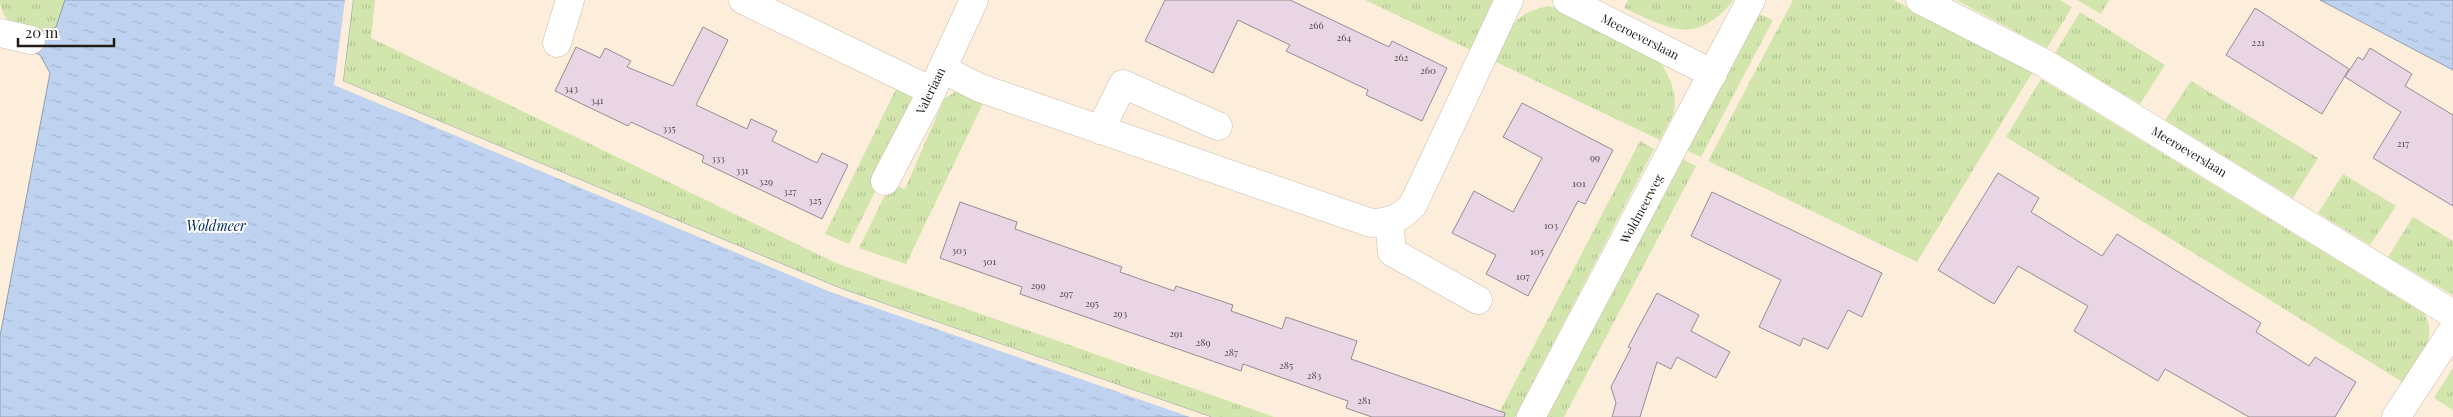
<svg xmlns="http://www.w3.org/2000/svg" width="2453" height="417" font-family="'Playfair Display',serif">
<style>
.grass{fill:url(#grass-tufts)}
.water{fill:url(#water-ripples);stroke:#909caf}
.pier{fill:#fceedb}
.building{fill:#e9d5e3;stroke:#9b8996}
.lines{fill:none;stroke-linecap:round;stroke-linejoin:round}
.minor-casing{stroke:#cabcab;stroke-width:29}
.minor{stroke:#fff;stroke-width:28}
.labels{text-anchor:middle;stroke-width:4;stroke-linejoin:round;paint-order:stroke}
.number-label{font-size:10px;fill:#534a49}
.street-label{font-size:12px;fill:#211c16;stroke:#fff}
.water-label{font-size:14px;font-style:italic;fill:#002966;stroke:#fff}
</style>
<defs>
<pattern id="grass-tufts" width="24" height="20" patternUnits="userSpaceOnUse" patternTransform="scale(1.25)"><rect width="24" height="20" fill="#d1e5ac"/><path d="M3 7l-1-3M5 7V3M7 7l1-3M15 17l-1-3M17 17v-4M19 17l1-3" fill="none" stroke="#b3c493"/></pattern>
<pattern id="water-ripples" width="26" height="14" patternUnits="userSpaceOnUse" patternTransform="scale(1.25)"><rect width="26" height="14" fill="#bfd3f1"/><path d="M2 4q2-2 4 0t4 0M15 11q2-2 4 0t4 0" fill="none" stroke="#a4b5ce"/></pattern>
</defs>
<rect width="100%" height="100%" fill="#fceedb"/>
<g class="grass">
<path d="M 0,0 L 65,0 L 56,27 C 35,37 0,27 0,0 Z"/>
<polygon points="353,0 375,0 371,38 836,263 1274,417 1211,417 842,289 343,81"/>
<polygon points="1365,0 1494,0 1494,7 1475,52"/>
<path d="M 1628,0 L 1730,0 L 1733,1 C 1695,46 1670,29 1624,8 Z"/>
<polygon points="1793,0 1894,0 2032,73 1917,262 1708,161"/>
<polygon points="1956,0 2060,0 2072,7 2047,48"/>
<polygon points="2077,0 2109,0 2101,14"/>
<path d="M 1549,6 L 1562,10 L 1652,52 L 1663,66 L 1671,82 L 1675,99 L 1674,113 L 1660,140 L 1494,61 C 1509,30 1512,13 1549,6 Z"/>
<polygon points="2080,12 2165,65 2140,104 2055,53"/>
<polygon points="1757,13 1773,20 1701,157 1686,150"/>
<path d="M 2041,79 L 2425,314 C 2438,341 2419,360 2404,383 L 2006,137 Z"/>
<polygon points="2191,81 2318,158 2293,198 2165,120"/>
<polygon points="897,87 909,93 914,102 882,178 849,244 825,234"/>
<polygon points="955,92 984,101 906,264 859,248 891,183 905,189 944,99"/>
<polygon points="1640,141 1654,149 1515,417 1497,417"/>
<polygon points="1682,159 1696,166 1564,417 1545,417"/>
<polygon points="2343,174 2396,206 2370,245 2318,213"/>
<polygon points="2413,217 2453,241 2453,295 2388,257"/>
<polygon points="2453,368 2453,410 2434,398"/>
</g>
<g class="water">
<polygon points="65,0 353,0 343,81 842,289 1211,417 0,417 0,336 50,73 40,55 29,50 33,31 47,31 56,27"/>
<polygon points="2320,0 2453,0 2453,70"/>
</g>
<polygon class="pier" points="345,0 353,0 343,81 842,289 1211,417 1190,417 833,293 334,85"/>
<g class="building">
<polygon points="1165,0 1290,0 1389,47 1392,41 1447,68 1422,121 1366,95 1368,90 1286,51 1290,45 1238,20 1213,73 1145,41"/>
<polygon points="2255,8 2349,69 2322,114 2226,55"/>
<polygon points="703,27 728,40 696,105 747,129 751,119 777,131 772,141 817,163 822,153 848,165 822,219 702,162 704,156 631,122 628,126 555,91 576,47 600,58 605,48 631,61 627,67 673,86"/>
<polygon points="2370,48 2412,74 2405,86 2453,115 2453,206 2373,158 2401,112 2345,77 2358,57 2363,60"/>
<polygon points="1522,103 1613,150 1585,204 1578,201 1528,296 1486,274 1496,255 1452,233 1474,191 1513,212 1542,158 1503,137"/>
<polygon points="1998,173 2039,198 2031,212 2102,256 2117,234 2261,323 2256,332 2309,366 2315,357 2356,382 2335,417 2249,417 2165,369 2158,381 2074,331 2088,306 2018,266 1994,304 1938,270"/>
<polygon points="1712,192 1882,273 1862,317 1848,310 1828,349 1803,338 1800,346 1759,327 1781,280 1691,236"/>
<polygon points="960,202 1017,222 1015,229 1122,267 1120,272 1174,291 1176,286 1233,305 1231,311 1282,329 1286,317 1357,341 1351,359 1505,413 1504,417 1372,417 1346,408 1348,401 1243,364 1241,371 1020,294 1022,287 940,258"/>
<polygon points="1657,293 1699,315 1691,331 1730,352 1716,378 1677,357 1671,369 1657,362 1640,417 1612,417 1616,403 1611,387 1631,348 1628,347"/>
</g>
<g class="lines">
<g class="minor-casing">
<g id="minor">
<polyline points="743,0 932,91"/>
<polyline points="1567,0 1713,74"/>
<polyline points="1920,0 2044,63 2453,314"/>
<polyline points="0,33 31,40"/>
<polyline points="557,43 570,0"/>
<path d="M 942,69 L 980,88 L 1371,223 C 1390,222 1400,219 1413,205 L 1509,0"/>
<polyline points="1100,130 1123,84 1218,126"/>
<polyline points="885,181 932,91 974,0"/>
<polyline points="1389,222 1392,252 1478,300"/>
<polyline points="1531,417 1751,0"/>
<polyline points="2396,417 2453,330"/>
</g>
</g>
<use href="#minor" class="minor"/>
</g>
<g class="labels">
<g class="number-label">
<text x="1316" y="29">266</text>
<text x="1344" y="41">264</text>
<text x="2258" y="46">221</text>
<text x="1401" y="61">262</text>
<text x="1428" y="74">260</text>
<text x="571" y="92">343</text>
<text x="597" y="104">341</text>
<text x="669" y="132">335</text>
<text x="2403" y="147">217</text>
<text x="1595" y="161">99</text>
<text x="718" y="162">333</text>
<text x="742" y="174">331</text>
<text x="766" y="185">329</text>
<text x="1579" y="187">101</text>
<text x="790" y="195">327</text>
<text x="815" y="204">325</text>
<text x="1551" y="229">103</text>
<text x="959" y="254">303</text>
<text x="1537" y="255">105</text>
<text x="989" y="265">301</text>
<text x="1523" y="280">107</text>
<text x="1038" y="289">299</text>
<text x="1066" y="297">297</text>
<text x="1092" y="307">295</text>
<text x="1120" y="317">293</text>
<text x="1176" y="337">291</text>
<text x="1203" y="346">289</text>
<text x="1231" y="356">287</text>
<text x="1286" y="369">285</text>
<text x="1314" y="379">283</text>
<text x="1364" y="404">281</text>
</g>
<g class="street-label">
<text transform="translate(1640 37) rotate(27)" y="4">Meeroeverslaan</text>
<text transform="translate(931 91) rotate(-64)" y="4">Valeriaan</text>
<text transform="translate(2189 152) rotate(31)" y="4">Meeroeverslaan</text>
<text transform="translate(1642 209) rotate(-62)" y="4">Woldmeerweg</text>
</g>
<g class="water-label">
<text x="216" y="231">Woldmeer</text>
</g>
</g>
<path d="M18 38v8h96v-8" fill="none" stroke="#211c16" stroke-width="2.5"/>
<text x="25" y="38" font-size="15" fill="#211c16" stroke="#ffffff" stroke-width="4" paint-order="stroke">20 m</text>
</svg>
